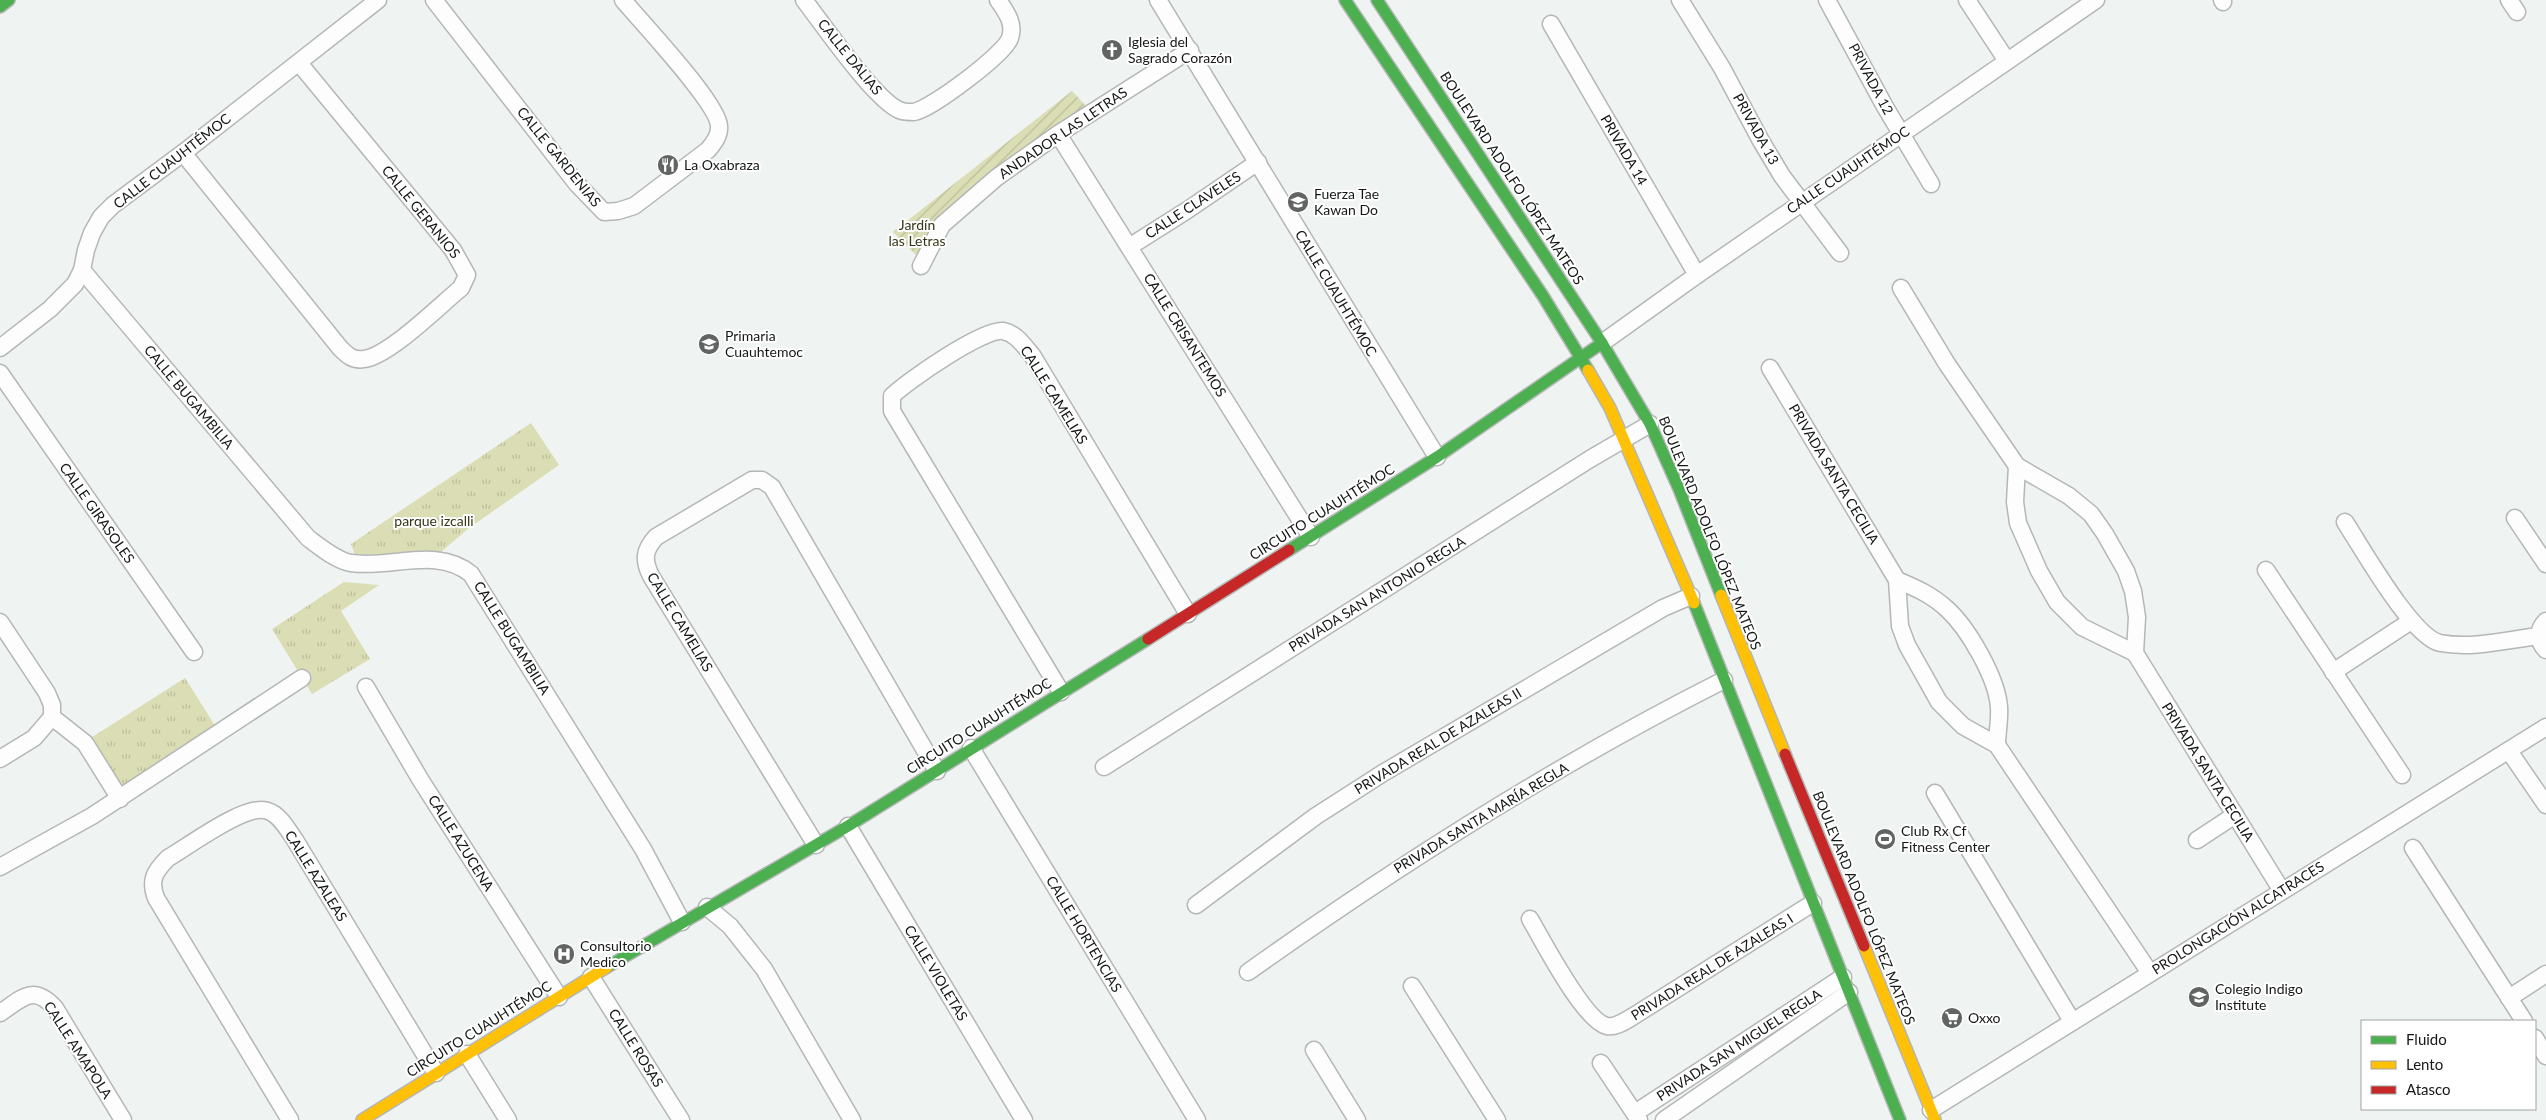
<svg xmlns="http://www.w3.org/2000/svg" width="2546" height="1120" font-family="Lato,sans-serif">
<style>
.park{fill:url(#park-tufts)}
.garden{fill:url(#garden-furrows)}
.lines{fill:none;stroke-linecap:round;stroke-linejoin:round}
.street-casing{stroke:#b4b7b6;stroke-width:19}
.fast-casing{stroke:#b4b7b6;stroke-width:14}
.slow-casing{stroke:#b4b7b6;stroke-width:14}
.jam-casing{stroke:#b4b7b6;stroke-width:14}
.street{stroke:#fdfdfd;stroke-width:16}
.fast{stroke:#4caf50;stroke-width:11}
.slow{stroke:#ffc107;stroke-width:11}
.jam{stroke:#c62828;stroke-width:11}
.labels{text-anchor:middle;stroke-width:4;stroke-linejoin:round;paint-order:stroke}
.poi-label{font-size:14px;fill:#151716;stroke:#fff;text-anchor:start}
.street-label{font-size:14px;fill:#151716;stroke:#fff}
.park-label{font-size:14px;fill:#353615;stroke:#fff}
</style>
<defs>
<pattern id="park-tufts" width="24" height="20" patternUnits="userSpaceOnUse" patternTransform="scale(1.25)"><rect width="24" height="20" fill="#dbdeb4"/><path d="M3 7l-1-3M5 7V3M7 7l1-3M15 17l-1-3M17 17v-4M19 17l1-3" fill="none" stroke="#bbbe9a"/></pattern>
<pattern id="garden-furrows" width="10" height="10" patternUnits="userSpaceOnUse" patternTransform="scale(1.25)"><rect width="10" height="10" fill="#dbdeb4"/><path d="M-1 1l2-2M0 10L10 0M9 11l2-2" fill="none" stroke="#bbbe9a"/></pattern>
</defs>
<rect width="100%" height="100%" fill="#eff3f1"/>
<g class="park">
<polygon points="531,423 559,465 469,528 441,552 355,555 351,544"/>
<polygon points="344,582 379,585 341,611 370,659 312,694 272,629"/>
<polygon points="185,678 219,732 120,795 86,741"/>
</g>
<polygon class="garden" points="1072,91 1089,109 963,198 919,258 893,232"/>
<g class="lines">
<g class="street-casing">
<g id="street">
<path d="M 434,0 L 577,184 L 604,212 L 618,211 L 634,206 L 708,150 C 714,143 720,135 719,126 C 718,103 641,22 623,0"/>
<path d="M 804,0 C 822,23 878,105 902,111 C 905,112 911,112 914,112 C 931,109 1005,54 1010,38 C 1015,23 1006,12 998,0"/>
<polyline points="1158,0 1437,457"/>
<polyline points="1680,0 1722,68 1761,141 1782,176 1840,253"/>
<polyline points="1827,0 1884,105 1931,184"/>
<polyline points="1967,0 2007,61"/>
<polyline points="2222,0 2223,2"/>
<polyline points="2509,0 2517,12"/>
<polyline points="1551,24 1697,275"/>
<polyline points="1058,134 1311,537"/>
<path d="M 183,153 L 340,348 C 347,355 353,361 364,359 C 389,356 439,306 461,288 L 467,275 L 453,250 L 299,63"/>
<polyline points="1129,247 1186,211 1258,162"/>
<polyline points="921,266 942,225 996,178 1058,134 1190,50"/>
<path d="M 82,270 L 308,538 C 320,547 337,561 351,563 C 391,569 437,546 471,574 L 643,849 L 682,922"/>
<polyline points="1901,288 1947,364 2017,466 2069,496 2091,514 2105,534 2126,571 2133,591 2137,617 2135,653"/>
<polyline points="1602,343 1697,275 2096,0"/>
<polyline points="0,348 50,309 75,284 82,270 86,250 92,233 101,217 113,205 183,153 378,0"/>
<polyline points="1770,368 1897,580 1900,626 1907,645 1939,702 1963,726 1997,745 2150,973"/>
<polyline points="0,373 194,652"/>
<polyline points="2017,466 2015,502 2018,523 2039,571 2057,602 2082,627 2135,653 2282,891"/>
<polyline points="2515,518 2546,564"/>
<path d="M 2345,522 C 2362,548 2412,637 2440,643 C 2472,649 2507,640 2539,636"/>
<polyline points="2266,570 2402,775"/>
<path d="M 1897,580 C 1916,588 1932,595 1947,609 C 1968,628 1997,678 1999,707 C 2000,719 1997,733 1997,745"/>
<path d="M 2546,621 C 2537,630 2537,641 2546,650"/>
<polyline points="0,622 47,693 52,705 52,717 85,743 120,799"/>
<polyline points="2333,672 2411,621"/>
<polyline points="366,687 420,779 559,997"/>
<path d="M 1061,692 L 892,411 L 892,396 C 907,381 984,328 1003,331 C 1016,333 1024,346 1032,355 L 1188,614"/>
<polyline points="971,748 1197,1120"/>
<polyline points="2509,751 2546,805"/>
<polyline points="0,759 34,738 52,717"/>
<polyline points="1104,767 1590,459 1650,424"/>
<polyline points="1935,793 2072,1021"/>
<polyline points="848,826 1024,1120"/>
<polyline points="2197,840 2235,815"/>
<path d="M 816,845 L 651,576 C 643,560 644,550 656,537 L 752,480 L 762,480 L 772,487 L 937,771"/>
<polyline points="2413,848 2524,1021"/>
<polyline points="0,867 92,816 302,678"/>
<polyline points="1196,905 1316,816 1383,773 1663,608 1691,596"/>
<polyline points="707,907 730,926 764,969 852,1120"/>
<path d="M 1530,919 C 1543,941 1584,1021 1607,1026 C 1615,1028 1625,1021 1632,1017 L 1813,903"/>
<path d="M 1248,972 C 1400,864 1557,764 1724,680"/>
<polyline points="591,977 681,1120"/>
<polyline points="1412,986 1497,1120"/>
<polyline points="2509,998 2546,974"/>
<path d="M 0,1013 C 23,998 33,984 55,1008 L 123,1120"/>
<polyline points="2535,1038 2546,1056"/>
<polyline points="1314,1050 1357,1120"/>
<polyline points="467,1054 508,1120"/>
<polyline points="1601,1063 1639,1120"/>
<polyline points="1931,1110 2546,727"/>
<polyline points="1635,1113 1843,977"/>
<path d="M 290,1120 L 156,898 C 149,880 155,871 168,858 C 189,846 247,802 268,811 C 280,815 288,830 295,840 L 436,1073"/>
<polyline points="1664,1120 1849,992"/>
</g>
</g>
<g class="fast-casing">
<g id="fast">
<polyline points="1345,0 1543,296 1588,370"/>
<polyline points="1377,0 1602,343 1650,424 1679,489 1721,595"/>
<polyline points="0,7 9,0"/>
<polyline points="1289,550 1437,457 1602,343"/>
<polyline points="1694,603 1900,1120"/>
<polyline points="607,967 848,826 1148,639"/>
</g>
</g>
<g class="slow-casing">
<g id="slow">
<polyline points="1588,370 1610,408 1694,603"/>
<polyline points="1721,595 1785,754"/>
<polyline points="1864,946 1935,1120"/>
<polyline points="362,1120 607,967"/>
</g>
</g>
<g class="jam-casing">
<g id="jam">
<polyline points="1148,639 1289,550"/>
<polyline points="1785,754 1864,946"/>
</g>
</g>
<use href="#street" class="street"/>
<use href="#fast" class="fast"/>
<use href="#slow" class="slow"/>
<use href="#jam" class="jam"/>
</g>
<defs>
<g id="church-disc" transform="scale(1.125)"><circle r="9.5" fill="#616463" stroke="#fff"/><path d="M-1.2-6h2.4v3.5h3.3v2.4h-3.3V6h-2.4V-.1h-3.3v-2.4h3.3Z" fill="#fff"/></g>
<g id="restaurant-disc" transform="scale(1.125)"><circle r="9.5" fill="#616463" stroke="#fff"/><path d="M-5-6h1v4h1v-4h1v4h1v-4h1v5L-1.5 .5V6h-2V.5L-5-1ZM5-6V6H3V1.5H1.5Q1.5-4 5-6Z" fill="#fff"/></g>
<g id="school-disc" transform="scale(1.125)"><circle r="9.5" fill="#616463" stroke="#fff"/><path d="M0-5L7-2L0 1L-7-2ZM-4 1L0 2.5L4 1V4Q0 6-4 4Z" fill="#fff"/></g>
<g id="stadium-disc" transform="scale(1.125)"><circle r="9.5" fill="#616463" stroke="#fff"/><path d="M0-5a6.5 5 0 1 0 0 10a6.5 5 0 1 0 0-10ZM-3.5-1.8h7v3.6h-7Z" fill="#fff"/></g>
<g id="hospital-disc" transform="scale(1.125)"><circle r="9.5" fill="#616463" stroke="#fff"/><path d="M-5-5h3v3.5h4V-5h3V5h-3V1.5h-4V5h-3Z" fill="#fff"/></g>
<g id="supermarket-disc" transform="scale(1.125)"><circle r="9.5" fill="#616463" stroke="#fff"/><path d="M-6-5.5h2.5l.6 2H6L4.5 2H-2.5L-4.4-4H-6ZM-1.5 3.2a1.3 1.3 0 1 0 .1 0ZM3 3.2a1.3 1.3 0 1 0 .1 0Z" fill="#fff"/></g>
</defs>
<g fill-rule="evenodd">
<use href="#church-disc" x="1112" y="50"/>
<use href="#restaurant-disc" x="668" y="165"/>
<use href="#school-disc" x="1298" y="202"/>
<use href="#school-disc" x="709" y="344"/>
<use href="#stadium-disc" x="1885" y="839"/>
<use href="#hospital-disc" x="564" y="954"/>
<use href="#school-disc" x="2199" y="997"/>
<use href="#supermarket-disc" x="1952" y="1018"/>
</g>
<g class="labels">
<g class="poi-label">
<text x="1128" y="47">Iglesia del<tspan x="1128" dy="16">Sagrado Corazón</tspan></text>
<text x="684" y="170">La Oxabraza</text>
<text x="1314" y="199">Fuerza Tae<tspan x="1314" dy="16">Kawan Do</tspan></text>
<text x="725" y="341">Primaria<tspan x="725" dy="16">Cuauhtemoc</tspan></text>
<text x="1901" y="836">Club Rx Cf<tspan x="1901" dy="16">Fitness Center</tspan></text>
<text x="580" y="951">Consultorio<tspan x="580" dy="16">Medico</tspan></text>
<text x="2215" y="994">Colegio Indigo<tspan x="2215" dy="16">Institute</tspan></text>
<text x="1968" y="1023">Oxxo</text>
</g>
<g class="street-label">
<text transform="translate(850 57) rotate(51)" y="5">CALLE DALIAS</text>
<text transform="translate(1871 79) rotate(62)" y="5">PRIVADA 12</text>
<text transform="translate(1756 129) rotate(61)" y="5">PRIVADA 13</text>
<text transform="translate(1063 133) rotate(-34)" y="5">ANDADOR LAS LETRAS</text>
<text transform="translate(1624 150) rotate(60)" y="5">PRIVADA 14</text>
<text transform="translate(559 157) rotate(51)" y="5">CALLE GARDENIAS</text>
<text transform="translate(172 161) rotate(-38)" y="5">CALLE CUAUHTÉMOC</text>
<text transform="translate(1848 170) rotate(-34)" y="5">CALLE CUAUHTÉMOC</text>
<text transform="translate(1512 178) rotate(57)" y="5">BOULEVARD ADOLFO LÓPEZ MATEOS</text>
<text transform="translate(1193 205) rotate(-33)" y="5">CALLE CLAVELES</text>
<text transform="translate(421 212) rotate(51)" y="5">CALLE GERANIOS</text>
<text transform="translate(1336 293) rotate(59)" y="5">CALLE CUAUHTÉMOC</text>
<text transform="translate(1185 335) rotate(58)" y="5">CALLE CRISANTEMOS</text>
<text transform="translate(1054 395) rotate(58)" y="5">CALLE CAMELIAS</text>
<text transform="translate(189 397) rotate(50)" y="5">CALLE BUGAMBILIA</text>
<text transform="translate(1834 474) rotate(59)" y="5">PRIVADA SANTA CECILIA</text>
<text transform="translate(1322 512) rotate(-32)" y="5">CIRCUITO CUAUHTÉMOC</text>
<text transform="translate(97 513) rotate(55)" y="5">CALLE GIRASOLES</text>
<text transform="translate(1710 533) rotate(68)" y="5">BOULEVARD ADOLFO LÓPEZ MATEOS</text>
<text transform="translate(1377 594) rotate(-32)" y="5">PRIVADA SAN ANTONIO REGLA</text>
<text transform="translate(680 622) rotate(59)" y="5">CALLE CAMELIAS</text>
<text transform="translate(512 638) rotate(58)" y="5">CALLE BUGAMBILIA</text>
<text transform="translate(979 726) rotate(-32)" y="5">CIRCUITO CUAUHTÉMOC</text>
<text transform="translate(1438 741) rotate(-31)" y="5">PRIVADA REAL DE AZALEAS II</text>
<text transform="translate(2208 772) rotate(58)" y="5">PRIVADA SANTA CECILIA</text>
<text transform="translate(1481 818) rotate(-31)" y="5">PRIVADA SANTA MARÍA REGLA</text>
<text transform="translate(461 843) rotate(58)" y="5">CALLE AZUCENA</text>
<text transform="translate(316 876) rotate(58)" y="5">CALLE AZALEAS</text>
<text transform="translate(1864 908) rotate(68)" y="5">BOULEVARD ADOLFO LÓPEZ MATEOS</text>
<text transform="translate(2238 918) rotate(-32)" y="5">PROLONGACIÓN ALCATRACES</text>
<text transform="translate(1084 934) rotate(59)" y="5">CALLE HORTENCIAS</text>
<text transform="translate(1712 967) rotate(-32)" y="5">PRIVADA REAL DE AZALEAS I</text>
<text transform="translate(936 973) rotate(59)" y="5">CALLE VIOLETAS</text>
<text transform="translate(479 1029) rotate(-32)" y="5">CIRCUITO CUAUHTÉMOC</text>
<text transform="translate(1739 1045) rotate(-33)" y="5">PRIVADA SAN MIGUEL REGLA</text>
<text transform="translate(636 1048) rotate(58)" y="5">CALLE ROSAS</text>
<text transform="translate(78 1050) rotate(57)" y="5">CALLE AMAPOLA</text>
</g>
<g class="park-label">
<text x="917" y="230">Jardín<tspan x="917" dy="16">las Letras</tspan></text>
<text x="434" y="526">parque izcalli</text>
</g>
</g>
<rect x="2361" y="1020" width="175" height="90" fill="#ffffff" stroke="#a1a2a2"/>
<rect x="2371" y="1036" width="25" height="8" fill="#4caf50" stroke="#a1a2a2"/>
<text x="2406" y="1045" font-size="15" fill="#151716">Fluido</text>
<rect x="2371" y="1061" width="25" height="8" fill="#ffc107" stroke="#a1a2a2"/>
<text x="2406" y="1070" font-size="15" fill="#151716">Lento</text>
<rect x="2371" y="1086" width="25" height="8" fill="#c62828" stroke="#a1a2a2"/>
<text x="2406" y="1095" font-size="15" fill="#151716">Atasco</text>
</svg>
